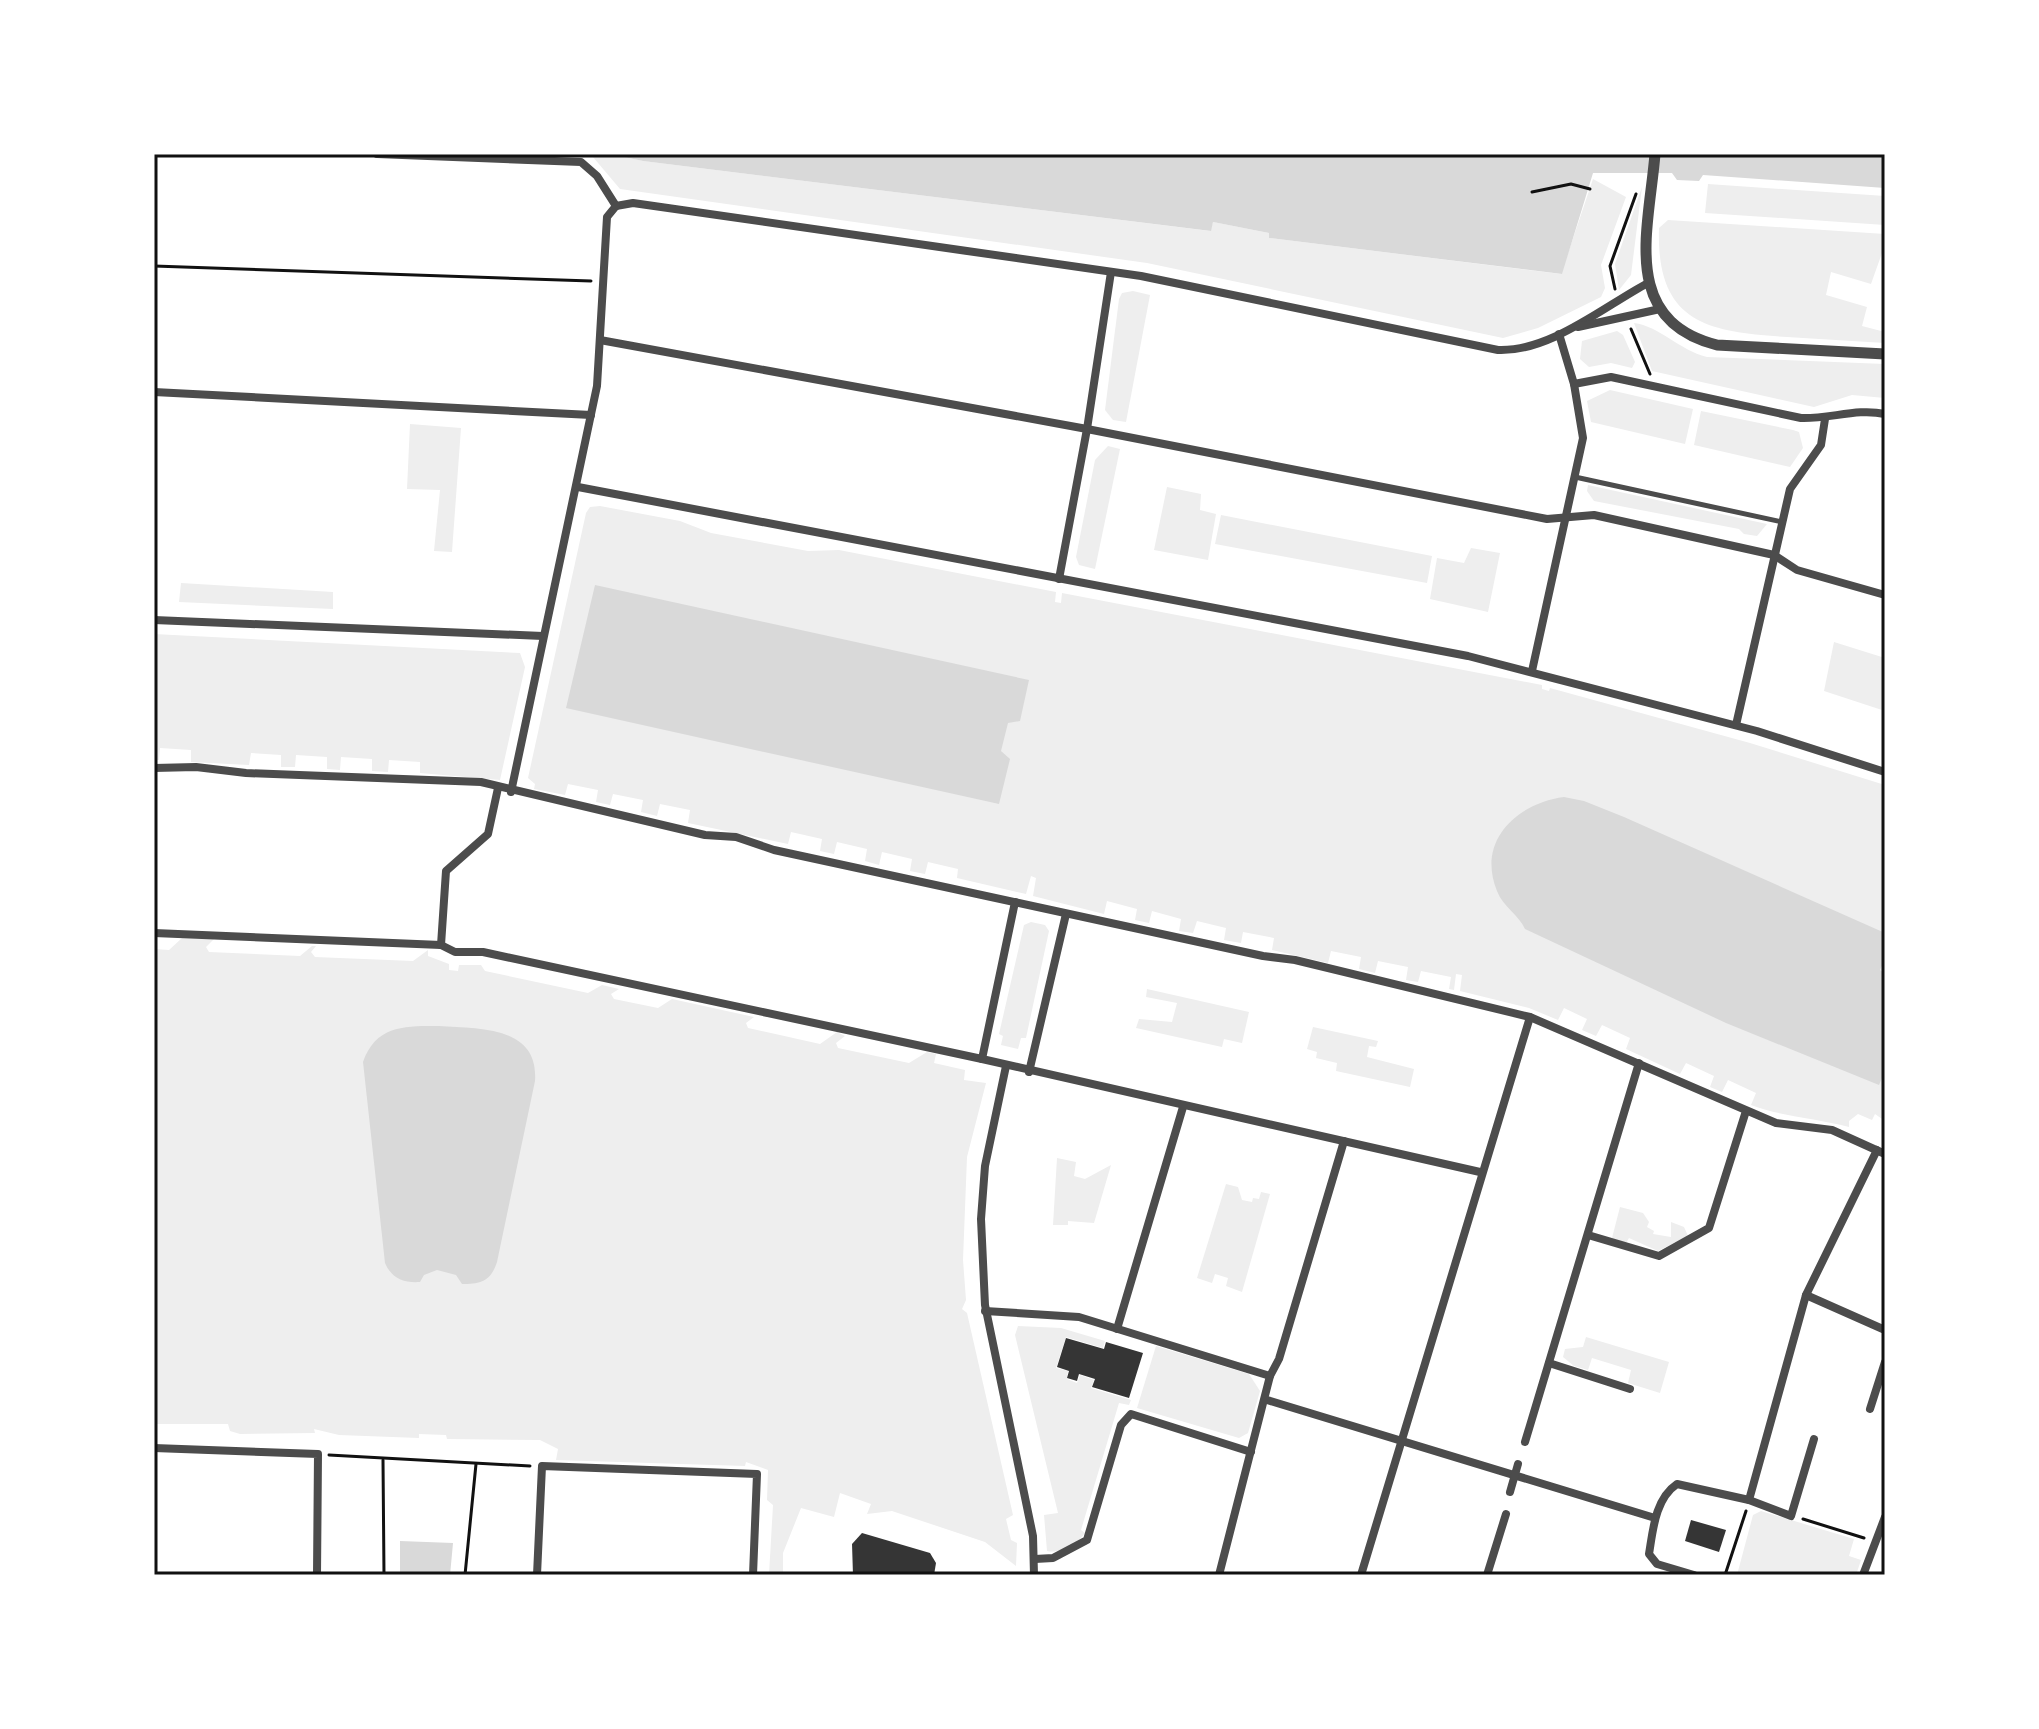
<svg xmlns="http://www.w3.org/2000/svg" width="2039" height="1729" font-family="'Nunito Sans',sans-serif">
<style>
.green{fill:#eee}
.water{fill:#d9d9d9}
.building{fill:#353535}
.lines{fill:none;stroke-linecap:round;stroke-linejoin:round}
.path{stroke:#111;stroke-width:3}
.service{stroke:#4c4c4c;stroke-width:5}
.minor{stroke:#4c4c4c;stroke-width:8}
.tertiary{stroke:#4c4c4c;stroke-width:11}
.neatline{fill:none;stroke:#111;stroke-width:3}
</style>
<rect width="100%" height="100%" fill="#fff"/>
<g class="green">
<polygon points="556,154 610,154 643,161 1210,231 1213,222 1269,233 1269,238 1561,274 1593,179 1626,197 1601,265 1605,288 1601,297 1538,328 1503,338 1147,263 620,189 593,157"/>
<polygon points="1708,184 1885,196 1885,225 1705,213"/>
<polygon points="1642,187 1631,275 1619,290 1615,264"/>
<path d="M 1668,220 L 1885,234 L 1885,254 L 1882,253 L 1871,284 L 1831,272 L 1826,295 L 1867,307 L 1862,326 L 1885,332 L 1885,343 C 1852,341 1819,339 1787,337 C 1707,332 1656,323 1659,228 Z"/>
<polygon points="1133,291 1150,295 1126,422 1113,420 1105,410 1119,299 1122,293"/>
<path d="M 1634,323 C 1659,326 1679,350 1707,357 L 1885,364 L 1885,398 L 1852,395 L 1814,407 L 1652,371 Z"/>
<polygon points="1617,331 1623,335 1635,362 1632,368 1611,363 1589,367 1580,359 1582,341"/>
<polygon points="1610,390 1693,409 1685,444 1591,422 1587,401"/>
<polygon points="1701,411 1793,430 1799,432 1803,448 1790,467 1694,445"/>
<polygon points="410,424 461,428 452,552 434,551 440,490 407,489"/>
<polygon points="1108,446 1120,449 1095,569 1079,565 1076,557 1095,460"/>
<polygon points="1588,485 1767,524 1757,536 1744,534 1739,529 1594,501 1587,491"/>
<polygon points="1167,487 1201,494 1200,510 1216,514 1208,560 1154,550"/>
<path d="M 600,506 L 680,521 L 711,533 L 808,551 L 839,550 L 1056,592 L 1055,602 L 1061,603 L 1062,593 L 1542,685 L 1542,689 L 1549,691 L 1550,688 L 1750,743 L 1885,785 L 1885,1121 L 1875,1114 L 1872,1120 L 1858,1114 L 1849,1121 L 1849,1127 C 1816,1118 1783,1117 1751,1105 L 1756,1093 L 1728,1080 L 1722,1092 L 1710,1087 L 1714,1076 L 1686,1063 L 1680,1074 L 1626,1049 L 1630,1038 L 1602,1025 L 1596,1036 L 1582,1030 L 1587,1019 L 1564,1008 L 1558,1020 L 1529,1008 L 1460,991 L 1462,975 L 1456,974 L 1454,990 L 1449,989 L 1451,977 L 1421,971 L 1418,982 L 1406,980 L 1408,967 L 1378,961 L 1375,973 L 1359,969 L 1361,957 L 1331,951 L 1328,963 L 1272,950 L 1274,938 L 1243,932 L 1241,943 L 1224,940 L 1226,928 L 1197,921 L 1193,933 L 1179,931 L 1181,919 L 1152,911 L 1149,923 L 1135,920 L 1137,909 L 1107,901 L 1104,914 L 1033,896 L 1036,878 L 1031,876 L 1026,894 L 957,878 L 958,869 L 928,862 L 925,874 L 910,871 L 912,859 L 882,852 L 879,865 L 865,861 L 867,849 L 837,842 L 834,854 L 820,851 L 822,839 L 791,832 L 788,844 L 688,823 L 690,810 L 660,804 L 657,816 L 641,812 L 643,800 L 613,794 L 610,805 L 596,802 L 598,790 L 568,784 L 565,795 L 534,789 L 535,784 L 528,778 L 586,513 L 590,507 Z"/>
<polygon points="1221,515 1432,556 1427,583 1215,544"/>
<polygon points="1471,548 1500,553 1488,612 1430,599 1437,558 1464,563"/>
<polygon points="181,583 333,592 333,609 179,602"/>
<polygon points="154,634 520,653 525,667 500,780 420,773 420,762 389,760 388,772 372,771 372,759 341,757 340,770 327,769 327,757 296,755 295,767 281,767 281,755 251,753 249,765 191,762 191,750 160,748 159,760 154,760"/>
<polygon points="1834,642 1885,658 1885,711 1824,691"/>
<polygon points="1031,922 1045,925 1049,931 1026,1038 1021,1038 1018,1049 1001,1045 1003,1036 999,1034 1024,925"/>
<polygon points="182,938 214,939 206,947 209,952 300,956 312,946 316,946 311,952 315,957 413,961 428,950 428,956 449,964 449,970 458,971 459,965 481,965 485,971 588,993 602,985 619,989 611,994 614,999 658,1008 672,999 754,1017 746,1023 748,1028 820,1044 837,1032 845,1036 836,1043 838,1048 909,1063 927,1052 936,1054 934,1063 965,1070 964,1080 986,1083 967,1157 963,1260 966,1300 962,1309 967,1313 1013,1515 1006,1519 1011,1540 1017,1543 1016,1566 985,1542 892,1511 867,1514 871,1504 840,1493 834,1517 801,1508 783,1553 783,1575 769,1575 773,1505 767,1500 768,1470 746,1462 745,1466 556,1460 558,1449 540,1440 447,1439 446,1435 419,1434 419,1438 339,1435 314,1429 315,1433 240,1434 230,1431 228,1424 154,1424 154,949 169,950"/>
<polygon points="1147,989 1249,1012 1242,1043 1224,1039 1222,1047 1136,1028 1139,1019 1172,1022 1177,1003 1146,997"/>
<polygon points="1313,1027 1378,1041 1376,1047 1369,1046 1367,1057 1414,1069 1410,1087 1336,1071 1337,1063 1316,1058 1317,1052 1307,1049"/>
<polygon points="1057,1158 1076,1162 1074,1176 1085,1179 1111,1165 1094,1223 1068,1221 1068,1225 1053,1225"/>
<polygon points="1226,1184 1238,1187 1242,1200 1252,1202 1253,1198 1259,1199 1261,1192 1270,1194 1242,1292 1226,1286 1228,1278 1215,1274 1212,1283 1197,1278"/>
<polygon points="1620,1207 1643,1213 1649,1222 1647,1227 1654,1231 1653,1234 1671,1237 1671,1222 1684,1227 1688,1236 1658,1251 1629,1238 1626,1243 1612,1238"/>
<path d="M 1018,1326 L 1061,1328 L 1105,1341 L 1103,1348 L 1066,1337 L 1056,1368 L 1068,1371 L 1067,1379 L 1077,1383 L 1080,1375 L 1094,1380 L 1091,1388 L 1131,1400 L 1129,1405 L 1119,1403 L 1081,1530 L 1085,1533 C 1078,1543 1061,1554 1047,1551 L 1044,1515 L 1058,1513 L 1015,1335 Z"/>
<polygon points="1586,1337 1669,1362 1660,1393 1628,1383 1631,1370 1592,1358 1588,1370 1574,1366 1563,1357 1565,1349 1583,1347"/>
<polygon points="1156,1346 1249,1374 1260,1391 1248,1433 1239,1438 1137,1408"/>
<polygon points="1761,1511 1854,1539 1849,1556 1861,1560 1856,1575 1737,1575 1753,1515"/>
</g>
<g class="water">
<polygon points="610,154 1885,154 1885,188 1703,175 1699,181 1677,180 1672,173 1593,173 1562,274 1269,238 1269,233 1213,222 1211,231 643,161"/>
<polygon points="595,585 1029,680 1020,721 1008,723 1001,751 1010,759 999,804 566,708"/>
<path d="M 1564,797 L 1584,801 L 1624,817 L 1885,933 L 1885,959 L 1880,970 L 1885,974 L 1885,1071 L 1879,1085 L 1726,1023 L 1525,929 C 1519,915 1503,907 1497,891 C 1476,840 1518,803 1564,797 Z"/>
<path d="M 439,1026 C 478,1029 539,1025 535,1081 L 497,1262 C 491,1281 481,1284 462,1284 L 456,1275 L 437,1270 L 424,1275 L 420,1282 C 404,1283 392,1279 385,1263 L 363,1062 C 376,1025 405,1026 439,1026 Z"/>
<polygon points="400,1541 453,1543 450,1575 400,1575"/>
</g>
<g class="building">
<polygon points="1066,1338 1104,1349 1106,1342 1143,1353 1129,1398 1092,1387 1095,1379 1079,1374 1077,1381 1067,1378 1069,1371 1057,1367"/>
<polygon points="1691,1520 1726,1530 1719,1552 1685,1541"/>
<polygon points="862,1533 930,1553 936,1563 934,1575 853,1575 852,1544"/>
</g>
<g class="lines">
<g class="path">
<polyline points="1532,192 1571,184 1590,189"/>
<polyline points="154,266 591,281"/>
<polyline points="1615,289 1610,266 1636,194"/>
<polyline points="1631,329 1650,374"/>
<polyline points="329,1455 530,1466"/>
<polyline points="383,1460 384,1575"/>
<polyline points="1803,1519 1864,1538"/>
<polyline points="465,1575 476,1464"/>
<polyline points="1725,1575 1746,1511"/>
</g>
<polyline class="service" points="1575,477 1782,522"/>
<g class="minor">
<polyline points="377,154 581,162 597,176 616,206"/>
<path d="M 616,206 L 633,203 L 1141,276 L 1498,350 C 1550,352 1603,307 1648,283"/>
<polyline points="1578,327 1660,309"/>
<polyline points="600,340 1087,429 1547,519 1594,515 1774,555 1797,570 1885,595"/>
<path d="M 1574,384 L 1611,377 L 1801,418 C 1830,419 1857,408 1885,414"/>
<polyline points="154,392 591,415"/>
<polyline points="578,487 1468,656 1757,731 1885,772"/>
<polyline points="1059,579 1087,429 1111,272"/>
<polyline points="154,620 543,636"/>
<polyline points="1532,671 1583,438 1574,384 1559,334"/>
<polyline points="1736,725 1790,489 1821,445 1825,419"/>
<polyline points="154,768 196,767 246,773 481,782 705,835 736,837 774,850 1263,956 1295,960 1530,1017 1776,1123 1832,1130 1885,1154"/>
<polyline points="511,792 597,386 607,217 616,206"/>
<polyline points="154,933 441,945 455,952 483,952 982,1059 1480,1172"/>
<polyline points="441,945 446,871 488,834 498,788"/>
<polyline points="982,1059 1015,902"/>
<polyline points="1006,1066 985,1166 981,1219 985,1305 1033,1536 1034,1575"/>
<polyline points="1029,1072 1066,914"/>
<polyline points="1588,1235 1659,1256 1709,1228 1746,1111"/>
<polyline points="1806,1295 1885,1330"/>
<polyline points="985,1311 1079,1317 1270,1376"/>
<polyline points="1117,1329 1183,1107"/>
<polyline points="1549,1363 1630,1389"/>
<polyline points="1267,1400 1655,1518"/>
<polyline points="1870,1409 1885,1362"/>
<polyline points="1525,1442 1639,1063"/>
<polyline points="154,1448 318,1454 317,1575"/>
<polyline points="1510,1492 1518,1464"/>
<polyline points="1749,1500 1806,1295 1877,1150"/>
<polyline points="1035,1559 1053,1558 1087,1540 1121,1425 1131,1414 1251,1452"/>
<polyline points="537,1575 542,1466 757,1474 753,1575"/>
<polyline points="1219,1575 1270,1376 1279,1359 1344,1141"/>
<polyline points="1361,1575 1530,1017"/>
<polyline points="1487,1575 1506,1514"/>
<path d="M 1694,1575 L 1657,1564 L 1649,1554 C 1653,1530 1655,1499 1677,1484 L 1749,1500 L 1791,1516 L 1814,1439"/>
<polyline points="1863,1575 1885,1517"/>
</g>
<path class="tertiary" d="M 1655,154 C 1649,229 1619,320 1717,345 L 1885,354"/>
</g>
<rect width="2039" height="1729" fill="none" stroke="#ffffff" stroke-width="312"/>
<rect x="156" y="156" width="1727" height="1417" class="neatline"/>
</svg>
